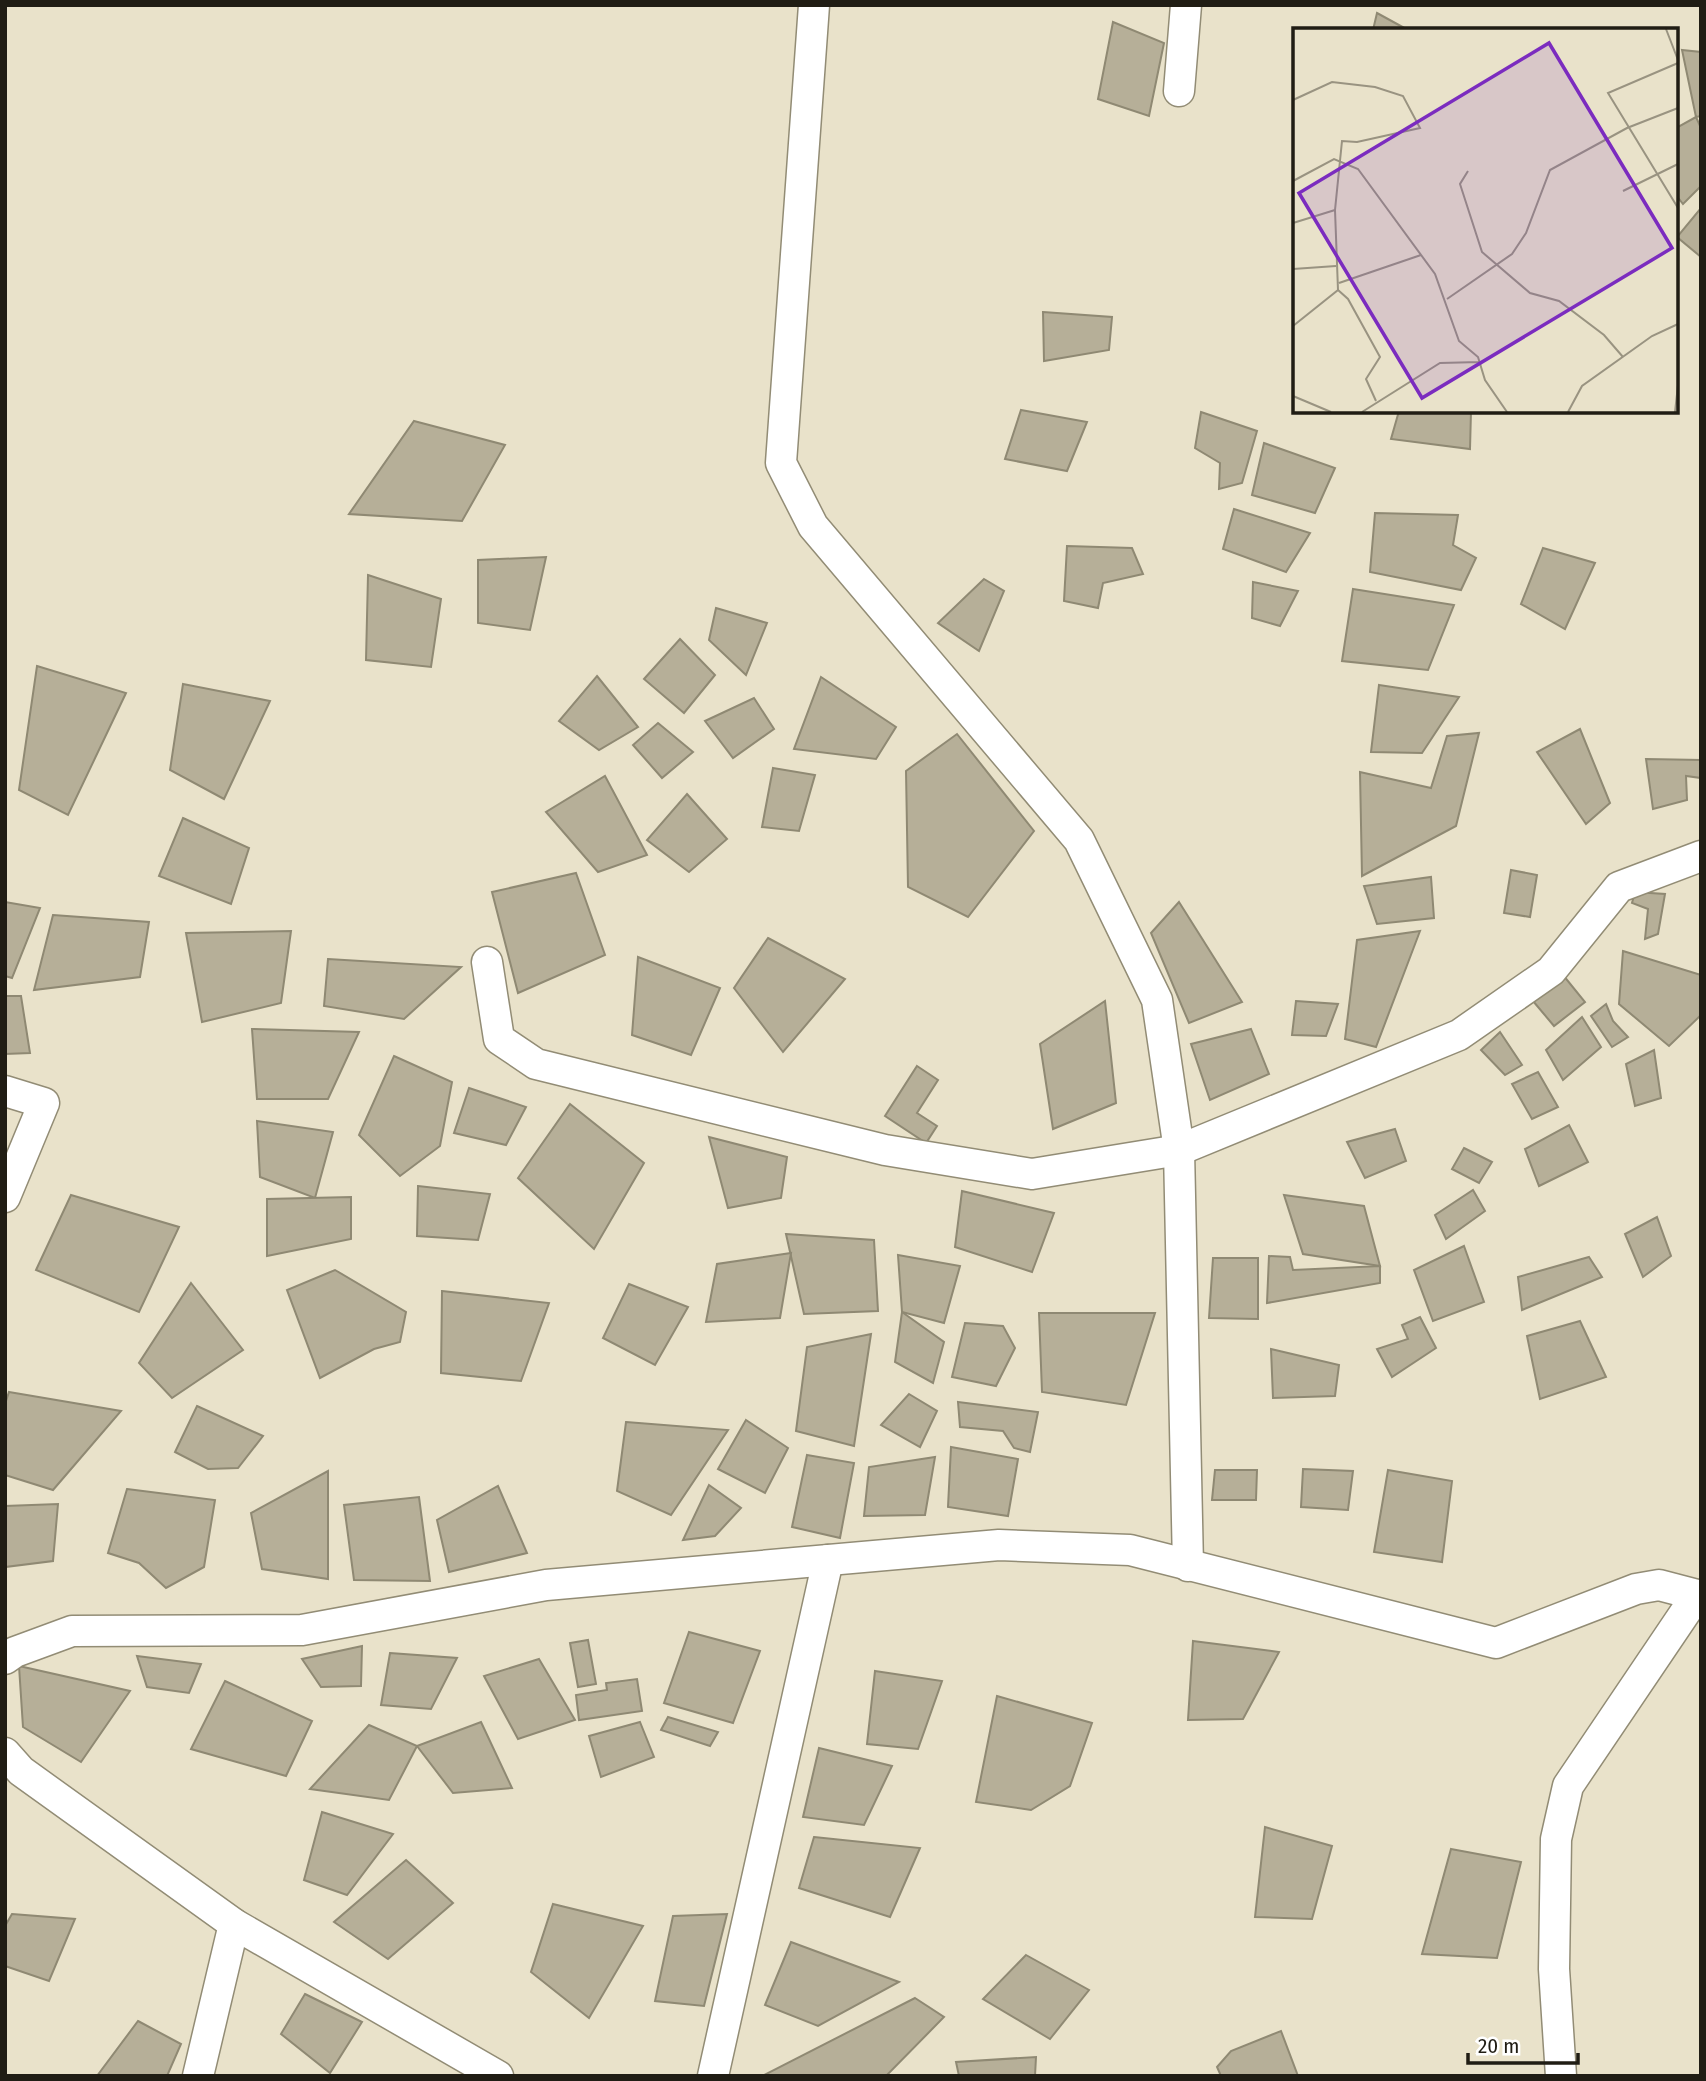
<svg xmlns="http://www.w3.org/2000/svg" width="1706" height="2081" font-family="'Fira Sans Condensed',sans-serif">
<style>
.building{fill:#b6af98;stroke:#8f8973;stroke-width:2}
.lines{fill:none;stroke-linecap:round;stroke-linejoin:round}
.street-casing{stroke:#928c75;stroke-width:33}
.street{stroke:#fff;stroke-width:30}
.inset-road{fill:none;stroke:#999381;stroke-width:2}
.view{fill:#7b2cbf;fill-opacity:0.15;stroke:#7b2cbf;stroke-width:3.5}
.inset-edge{fill:none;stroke:#201d14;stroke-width:3.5}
</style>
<rect width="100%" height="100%" fill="#e9e2ca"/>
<g class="building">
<polygon points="1377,13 1408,30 1373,30"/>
<polygon points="1113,22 1164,43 1149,116 1098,99"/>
<polygon points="1682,50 1701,52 1701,116 1696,117"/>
<polygon points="1696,117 1701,128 1701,186 1683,204 1676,195 1676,128"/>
<polygon points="1701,208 1701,257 1677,237"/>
<polygon points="1043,312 1112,317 1109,350 1044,361"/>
<polygon points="1021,410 1087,422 1067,471 1005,459"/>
<polygon points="1399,411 1471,411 1470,449 1391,439"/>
<polygon points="1201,412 1257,431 1242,483 1219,489 1220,463 1195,448"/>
<polygon points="414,421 505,445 462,521 349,514"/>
<polygon points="1264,443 1335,468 1315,513 1252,495"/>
<polygon points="1234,509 1310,533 1286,572 1223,549"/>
<polygon points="1375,513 1458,515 1453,545 1476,558 1461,590 1370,572"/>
<polygon points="1067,546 1132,548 1143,574 1103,583 1098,608 1064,601"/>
<polygon points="1543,548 1595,563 1565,629 1521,604"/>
<polygon points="546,557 530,630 478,623 478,560"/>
<polygon points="368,575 441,599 431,667 366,660"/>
<polygon points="984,579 1004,591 979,651 938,623"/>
<polygon points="1253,582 1298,591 1280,626 1252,618"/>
<polygon points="1353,589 1454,605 1428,670 1342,661"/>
<polygon points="716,608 767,623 746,675 709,640"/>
<polygon points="680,639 715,675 684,713 644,679"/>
<polygon points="37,666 126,693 68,815 19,790"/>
<polygon points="597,676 638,727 599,750 559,721"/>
<polygon points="821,677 896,727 876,759 794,749"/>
<polygon points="183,684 270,701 224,799 170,770"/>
<polygon points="1379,685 1459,697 1422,753 1371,752"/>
<polygon points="754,698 774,729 733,758 705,721"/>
<polygon points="658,723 693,752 662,778 633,745"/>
<polygon points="1580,729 1610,803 1586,824 1537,752"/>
<polygon points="1479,733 1456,826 1362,876 1360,772 1431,788 1447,736"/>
<polygon points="957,734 1034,831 968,917 908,887 906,771"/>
<polygon points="1646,759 1701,760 1701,778 1686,776 1687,800 1653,809"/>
<polygon points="773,768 815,775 799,831 762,827"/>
<polygon points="605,776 647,855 598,872 546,812"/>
<polygon points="687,794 727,839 689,872 647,840"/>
<polygon points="183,818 249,848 231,904 159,876"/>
<polygon points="1511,870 1537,875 1530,917 1504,913"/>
<polygon points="576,873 605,955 518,993 492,892"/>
<polygon points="1431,877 1434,918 1377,924 1364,886"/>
<polygon points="1635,892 1665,894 1658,934 1645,939 1648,909 1632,903"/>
<polygon points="5,902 40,908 12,978 5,976"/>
<polygon points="1179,902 1242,1002 1189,1023 1151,933"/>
<polygon points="53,915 149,922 140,977 34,990"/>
<polygon points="291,931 281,1003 202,1022 186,933"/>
<polygon points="1420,931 1376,1047 1345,1039 1357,940"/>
<polygon points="768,938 845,979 783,1052 734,988"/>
<polygon points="1623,951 1701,975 1701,1015 1669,1046 1619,1004"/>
<polygon points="638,957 720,988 691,1055 632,1035"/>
<polygon points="328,959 461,967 404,1019 324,1006"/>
<polygon points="1563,975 1585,1002 1554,1026 1533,1001"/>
<polygon points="5,996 21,996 30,1053 5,1054"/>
<polygon points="1105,1001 1116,1103 1053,1129 1040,1044"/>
<polygon points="1296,1001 1338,1004 1326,1036 1292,1035"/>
<polygon points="1606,1004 1613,1021 1628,1037 1612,1047 1591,1016"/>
<polygon points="1582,1017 1601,1047 1563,1080 1546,1050"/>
<polygon points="252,1029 359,1032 328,1099 257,1099"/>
<polygon points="1251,1029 1269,1074 1210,1100 1191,1044"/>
<polygon points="1500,1032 1522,1065 1505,1075 1481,1050"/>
<polygon points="1654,1050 1661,1098 1635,1106 1626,1064"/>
<polygon points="394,1056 452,1082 440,1146 400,1176 359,1135"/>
<polygon points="917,1066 938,1080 917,1113 937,1126 926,1143 885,1116"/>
<polygon points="1538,1072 1558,1107 1532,1119 1512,1084"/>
<polygon points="469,1088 526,1107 506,1145 454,1133"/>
<polygon points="570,1104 644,1163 594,1249 518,1178"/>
<polygon points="257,1121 333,1132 315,1198 260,1177"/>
<polygon points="1569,1125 1588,1162 1539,1186 1525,1149"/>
<polygon points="1395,1129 1406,1161 1365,1178 1347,1142"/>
<polygon points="709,1137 787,1157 781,1198 728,1208"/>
<polygon points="1464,1148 1492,1162 1479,1183 1452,1169"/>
<polygon points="418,1186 490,1194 478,1240 417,1236"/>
<polygon points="1473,1190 1485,1211 1446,1239 1435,1215"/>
<polygon points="962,1191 1054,1213 1032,1272 955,1247"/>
<polygon points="71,1195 179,1227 139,1312 36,1270"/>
<polygon points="1284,1195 1364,1206 1380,1266 1303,1254"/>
<polygon points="351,1197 351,1239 267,1256 267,1199"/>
<polygon points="1657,1217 1671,1256 1643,1277 1625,1234"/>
<polygon points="786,1234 874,1240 878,1311 804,1314"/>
<polygon points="1464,1246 1484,1302 1433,1321 1414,1270"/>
<polygon points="791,1253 780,1318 706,1322 717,1264"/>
<polygon points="898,1255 960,1266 944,1323 902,1312"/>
<polygon points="1269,1256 1290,1257 1293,1270 1380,1266 1380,1283 1267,1303"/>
<polygon points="1589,1257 1602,1277 1522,1310 1518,1277"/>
<polygon points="1213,1258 1258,1258 1258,1319 1209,1318"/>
<polygon points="335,1270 406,1312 400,1342 374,1349 320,1378 287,1290"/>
<polygon points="191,1283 243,1350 172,1398 139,1363"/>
<polygon points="629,1284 688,1307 655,1365 603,1338"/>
<polygon points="442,1291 549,1303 521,1381 441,1373"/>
<polygon points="902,1312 944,1342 933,1383 895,1362"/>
<polygon points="1039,1313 1155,1313 1126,1405 1042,1392"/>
<polygon points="1420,1317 1436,1348 1392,1377 1377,1349 1408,1339 1402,1325"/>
<polygon points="1580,1321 1606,1377 1540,1399 1527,1336"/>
<polygon points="965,1323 1003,1326 1015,1348 996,1386 952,1377"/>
<polygon points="871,1334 854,1446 796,1431 807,1347"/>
<polygon points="1271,1349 1339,1365 1335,1396 1273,1398"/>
<polygon points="9,1392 121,1411 53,1490 5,1475 5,1404"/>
<polygon points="909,1394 937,1411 920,1447 881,1425"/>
<polygon points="958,1402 1038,1412 1030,1452 1014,1448 1003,1431 960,1427"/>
<polygon points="197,1406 263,1436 238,1468 208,1469 175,1452"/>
<polygon points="746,1420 788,1448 765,1493 718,1469"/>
<polygon points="626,1422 728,1430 671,1515 617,1491"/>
<polygon points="951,1447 1018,1459 1008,1516 948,1507"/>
<polygon points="807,1455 854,1463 840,1538 792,1527"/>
<polygon points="935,1457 925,1515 864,1516 869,1467"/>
<polygon points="1303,1469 1353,1471 1348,1510 1301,1507"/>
<polygon points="1215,1470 1257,1470 1256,1500 1212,1500"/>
<polygon points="1388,1470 1452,1481 1442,1562 1374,1552"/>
<polygon points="328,1471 328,1579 262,1569 251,1513"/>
<polygon points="709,1485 741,1508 715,1536 683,1540"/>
<polygon points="498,1486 527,1553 449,1572 437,1520"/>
<polygon points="127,1489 215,1500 204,1567 166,1588 139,1563 108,1553"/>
<polygon points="419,1497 430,1581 354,1580 344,1505"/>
<polygon points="58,1504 53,1561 5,1567 5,1506"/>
<polygon points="689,1632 760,1651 733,1723 664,1703"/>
<polygon points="588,1640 596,1684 578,1687 570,1643"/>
<polygon points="1193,1641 1279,1652 1243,1719 1188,1720"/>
<polygon points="362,1646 361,1686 321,1687 302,1659"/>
<polygon points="390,1653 457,1658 431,1709 381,1705"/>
<polygon points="137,1656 201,1664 189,1693 147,1687"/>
<polygon points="539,1659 575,1720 518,1739 484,1676"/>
<polygon points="19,1666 130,1691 81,1762 23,1727"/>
<polygon points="875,1671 942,1681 918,1749 867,1744"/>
<polygon points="637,1679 642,1711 579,1720 576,1695 607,1690 606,1683"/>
<polygon points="225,1681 312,1721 286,1776 191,1749"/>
<polygon points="997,1696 1092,1723 1070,1786 1031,1810 976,1802"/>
<polygon points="668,1717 718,1732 710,1746 661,1730"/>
<polygon points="481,1722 512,1788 453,1793 417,1746"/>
<polygon points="640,1722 654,1757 601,1777 589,1736"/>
<polygon points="369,1725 417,1746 389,1800 310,1789"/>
<polygon points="819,1748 892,1766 864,1825 803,1817"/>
<polygon points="322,1812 393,1834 347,1895 304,1880"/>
<polygon points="1265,1827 1332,1846 1312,1919 1255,1917"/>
<polygon points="814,1837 920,1848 890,1917 799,1888"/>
<polygon points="1451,1849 1521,1862 1497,1958 1422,1954"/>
<polygon points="406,1860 453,1903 388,1959 334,1922"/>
<polygon points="553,1904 643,1926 589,2018 531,1972"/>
<polygon points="12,1914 75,1919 49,1981 5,1966 5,1926"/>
<polygon points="727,1914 704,2006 655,2001 673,1916"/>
<polygon points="791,1942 899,1982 818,2026 765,2005"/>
<polygon points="1026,1955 1089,1990 1050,2039 983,1999"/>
<polygon points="305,1994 362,2022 330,2073 281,2034"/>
<polygon points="915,1998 944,2017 886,2076 762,2076"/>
<polygon points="138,2021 181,2044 167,2076 97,2076"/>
<polygon points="1281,2031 1298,2076 1221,2076 1217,2067 1231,2051"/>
<polygon points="1036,2057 1035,2076 959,2076 956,2062"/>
</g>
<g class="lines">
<g class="street-casing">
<g id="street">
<polyline points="814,5 781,463 813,526 1079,840 1157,1000 1179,1150 1188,1566"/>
<polyline points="1179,91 1186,5"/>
<polyline points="487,962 499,1039 536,1064 885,1150 1032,1174 1179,1150 1459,1035 1551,971 1619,887 1701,856"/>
<polyline points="5,1091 44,1103 5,1197"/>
<polyline points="5,1659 15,1652 72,1631 302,1630 546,1585 999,1545 1130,1550 1496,1643 1636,1589 1659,1585 1701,1596"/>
<polyline points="5,1753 21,1771 234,1924 498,2076"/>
<polyline points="198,2076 234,1924"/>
<polyline points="713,2076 828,1560"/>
<polyline points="1561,2076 1554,1969 1556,1839 1568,1786 1697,1595"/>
</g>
</g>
<use href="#street" class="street"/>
</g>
<g transform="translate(1293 28)">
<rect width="385" height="385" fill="#e9e2ca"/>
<path class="inset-road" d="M 373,1 L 385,32M 385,35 L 315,65 L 385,180M 0,72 L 39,54 L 82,59 L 110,68 L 127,100 L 64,114 L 49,113 L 42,182 L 45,262 L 0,298M 175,143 L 167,156 L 189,224 L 237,265 L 266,273 L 311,307 L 330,329M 0,153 L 41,131 L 65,141 L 142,246 L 166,313 L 185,329 L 192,352 L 214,384M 330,163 L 385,136M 0,195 L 42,182M 0,241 L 43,238M 46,255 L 128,227M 45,262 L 55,271 L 87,329 L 73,351 L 83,373M 154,271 L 219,226 L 233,205 L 257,142 L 334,100 L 385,80M 0,368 L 38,384M 69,384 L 147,335 L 187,334M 275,384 L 289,358 L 359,308 L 385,296M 382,384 L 385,357"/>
<path class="view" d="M 256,15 L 379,220 L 129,370 L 6,165 Z"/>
<rect width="385" height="385" class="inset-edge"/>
</g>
<rect width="1706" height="2081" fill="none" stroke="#201d14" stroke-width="14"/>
<path d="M1468 2053v10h110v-10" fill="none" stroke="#201d14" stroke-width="3.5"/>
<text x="1478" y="2053" font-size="21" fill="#201d14" stroke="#ffffff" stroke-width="5" paint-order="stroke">20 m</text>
</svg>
